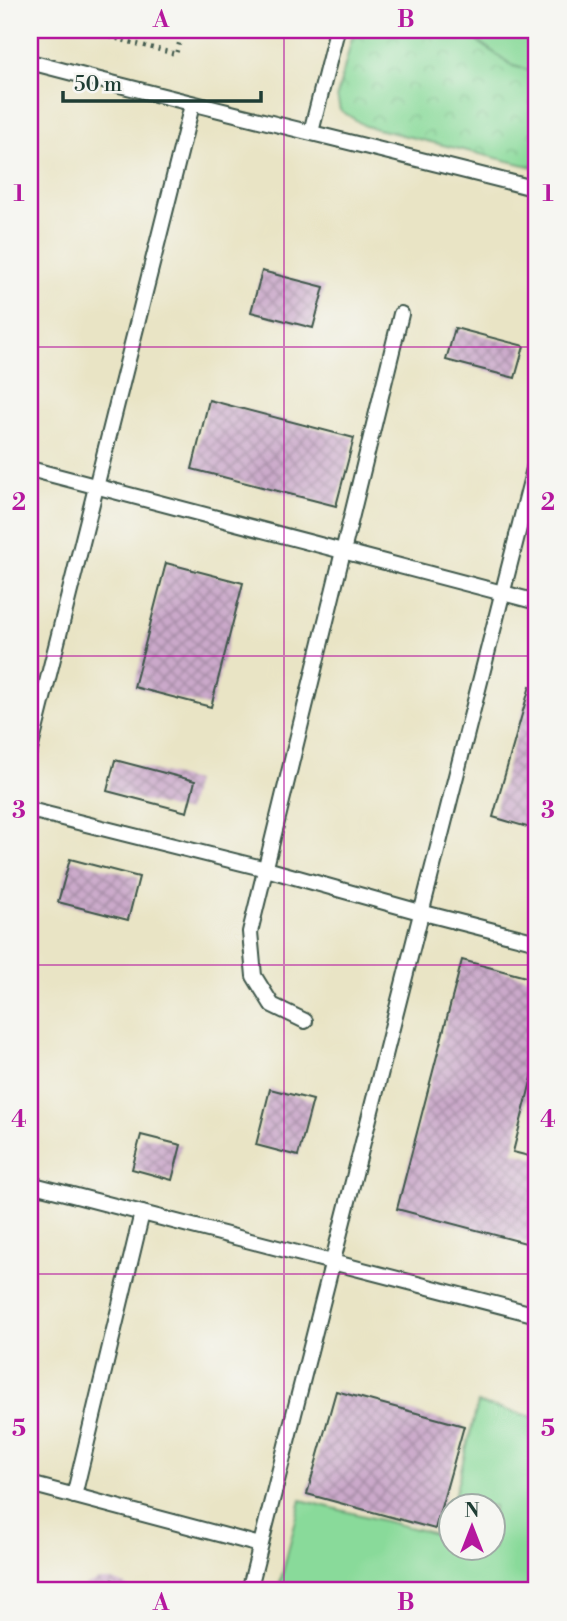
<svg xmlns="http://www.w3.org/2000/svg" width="567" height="1621" font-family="'Libre Bodoni',serif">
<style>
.park{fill:url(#park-crowns);stroke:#548c67;stroke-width:2}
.pitch{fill:#89da9a;stroke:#548c67;stroke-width:2}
.building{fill:url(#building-cross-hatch)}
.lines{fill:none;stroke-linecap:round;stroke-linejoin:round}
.service-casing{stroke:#3d564a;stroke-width:18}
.path{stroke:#3d564a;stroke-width:4.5;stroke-dasharray:2 5;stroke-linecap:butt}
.service{stroke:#fff;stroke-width:14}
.grid{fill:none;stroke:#b5179e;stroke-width:2;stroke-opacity:0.55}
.neatline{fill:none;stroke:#b5179e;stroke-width:2.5}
.grid-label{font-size:23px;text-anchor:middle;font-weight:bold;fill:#b5179e}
</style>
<defs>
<pattern id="park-crowns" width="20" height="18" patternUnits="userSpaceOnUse" patternTransform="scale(1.75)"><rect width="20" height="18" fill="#89da9a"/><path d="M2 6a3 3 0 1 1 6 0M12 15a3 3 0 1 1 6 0" fill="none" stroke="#76bc85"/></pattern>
<pattern id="building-cross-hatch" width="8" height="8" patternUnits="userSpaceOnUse" patternTransform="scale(1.75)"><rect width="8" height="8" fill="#cba9ca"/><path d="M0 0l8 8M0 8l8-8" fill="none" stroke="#a48ba5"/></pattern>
</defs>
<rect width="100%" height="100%" fill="#f6f6f2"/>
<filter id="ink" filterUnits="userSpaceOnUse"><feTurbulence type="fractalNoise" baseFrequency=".0143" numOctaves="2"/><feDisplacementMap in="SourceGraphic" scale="14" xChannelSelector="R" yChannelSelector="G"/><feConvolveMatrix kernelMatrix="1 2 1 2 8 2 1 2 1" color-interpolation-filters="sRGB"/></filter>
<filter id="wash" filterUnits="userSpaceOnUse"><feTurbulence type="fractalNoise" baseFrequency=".00686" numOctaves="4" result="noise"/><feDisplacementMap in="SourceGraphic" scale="28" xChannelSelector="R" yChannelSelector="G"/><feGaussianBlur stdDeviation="1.57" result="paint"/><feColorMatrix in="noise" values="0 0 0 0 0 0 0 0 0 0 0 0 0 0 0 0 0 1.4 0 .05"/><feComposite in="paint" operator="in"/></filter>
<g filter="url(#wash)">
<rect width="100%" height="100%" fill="#e9e4c5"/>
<polygon class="park" points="354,30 537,30 537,168 365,126 340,110 337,96"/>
<g class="pitch">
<polygon points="472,30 537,30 537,72 513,66 479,42"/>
<polygon points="478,1403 537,1418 537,1591 278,1591 301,1500 444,1536 451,1507 452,1548 494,1548 494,1506 452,1505"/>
</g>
<g id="blocks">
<g class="building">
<polygon points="262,271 324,287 313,328 251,312"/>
<polygon points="455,328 524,346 515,378 446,360"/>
<polygon points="209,400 354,438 336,506 192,469"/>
<polygon points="166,563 243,583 211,707 134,687"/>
<polygon points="530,686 537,688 537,830 493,817"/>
<polygon points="115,760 195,781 187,812 107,791"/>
<polygon points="70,859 139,877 128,920 58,902"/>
<polygon points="462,960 537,980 537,1058 513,1152 537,1158 537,1246 397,1209"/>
<polygon points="270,1089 313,1100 298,1156 256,1145"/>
<polygon points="141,1135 181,1145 172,1180 132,1169"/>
<polygon points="336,1391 464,1426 435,1529 307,1494"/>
<polygon points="99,1580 112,1580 125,1585 134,1591 76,1591 86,1585"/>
</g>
</g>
</g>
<g filter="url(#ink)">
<use href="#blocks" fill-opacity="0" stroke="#3d564a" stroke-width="2"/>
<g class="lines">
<g class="service-casing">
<g id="service">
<path d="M 30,62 C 198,106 368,146 537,189"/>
<polyline points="311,132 337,30"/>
<polyline points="30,469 537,602"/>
<polyline points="30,750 192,105"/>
<polyline points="30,810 266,869 420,912 537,942"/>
<polyline points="305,1021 272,1005 254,976 250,932 401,314"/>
<polyline points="30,1184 537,1315"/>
<polyline points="30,1484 260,1545"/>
<polyline points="74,1496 142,1213"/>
<polyline points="249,1591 537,457"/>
</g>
</g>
<polyline class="path" points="83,30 176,54 183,30"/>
<use href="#service" class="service"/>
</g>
</g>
<path class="grid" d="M 284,30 L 284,1591M 30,347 L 537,347M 30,656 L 537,656M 30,965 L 537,965M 30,1274 L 537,1274"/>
<rect width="567" height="1621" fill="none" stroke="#f6f6f2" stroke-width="77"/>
<g transform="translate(472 1527)"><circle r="33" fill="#f6f6f2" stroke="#a0aca6" stroke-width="2"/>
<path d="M0-5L12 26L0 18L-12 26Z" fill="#b5179e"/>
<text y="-10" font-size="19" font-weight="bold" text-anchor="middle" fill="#1f3d34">N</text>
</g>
<path d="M63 91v10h198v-10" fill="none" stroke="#1f3d34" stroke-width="3.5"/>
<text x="74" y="91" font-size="21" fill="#1f3d34" stroke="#f6f6f2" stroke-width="5" paint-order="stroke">50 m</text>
<rect x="38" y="38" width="490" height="1544" class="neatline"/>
<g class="grid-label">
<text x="161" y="27">A</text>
<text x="406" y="27">B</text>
<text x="19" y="201">1</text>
<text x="548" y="201">1</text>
<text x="19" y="510">2</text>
<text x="548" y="510">2</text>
<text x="19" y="818">3</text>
<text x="548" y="818">3</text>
<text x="19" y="1127">4</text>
<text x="548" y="1127">4</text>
<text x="19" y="1436">5</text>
<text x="548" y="1436">5</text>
<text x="161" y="1610">A</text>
<text x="406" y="1610">B</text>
</g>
</svg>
